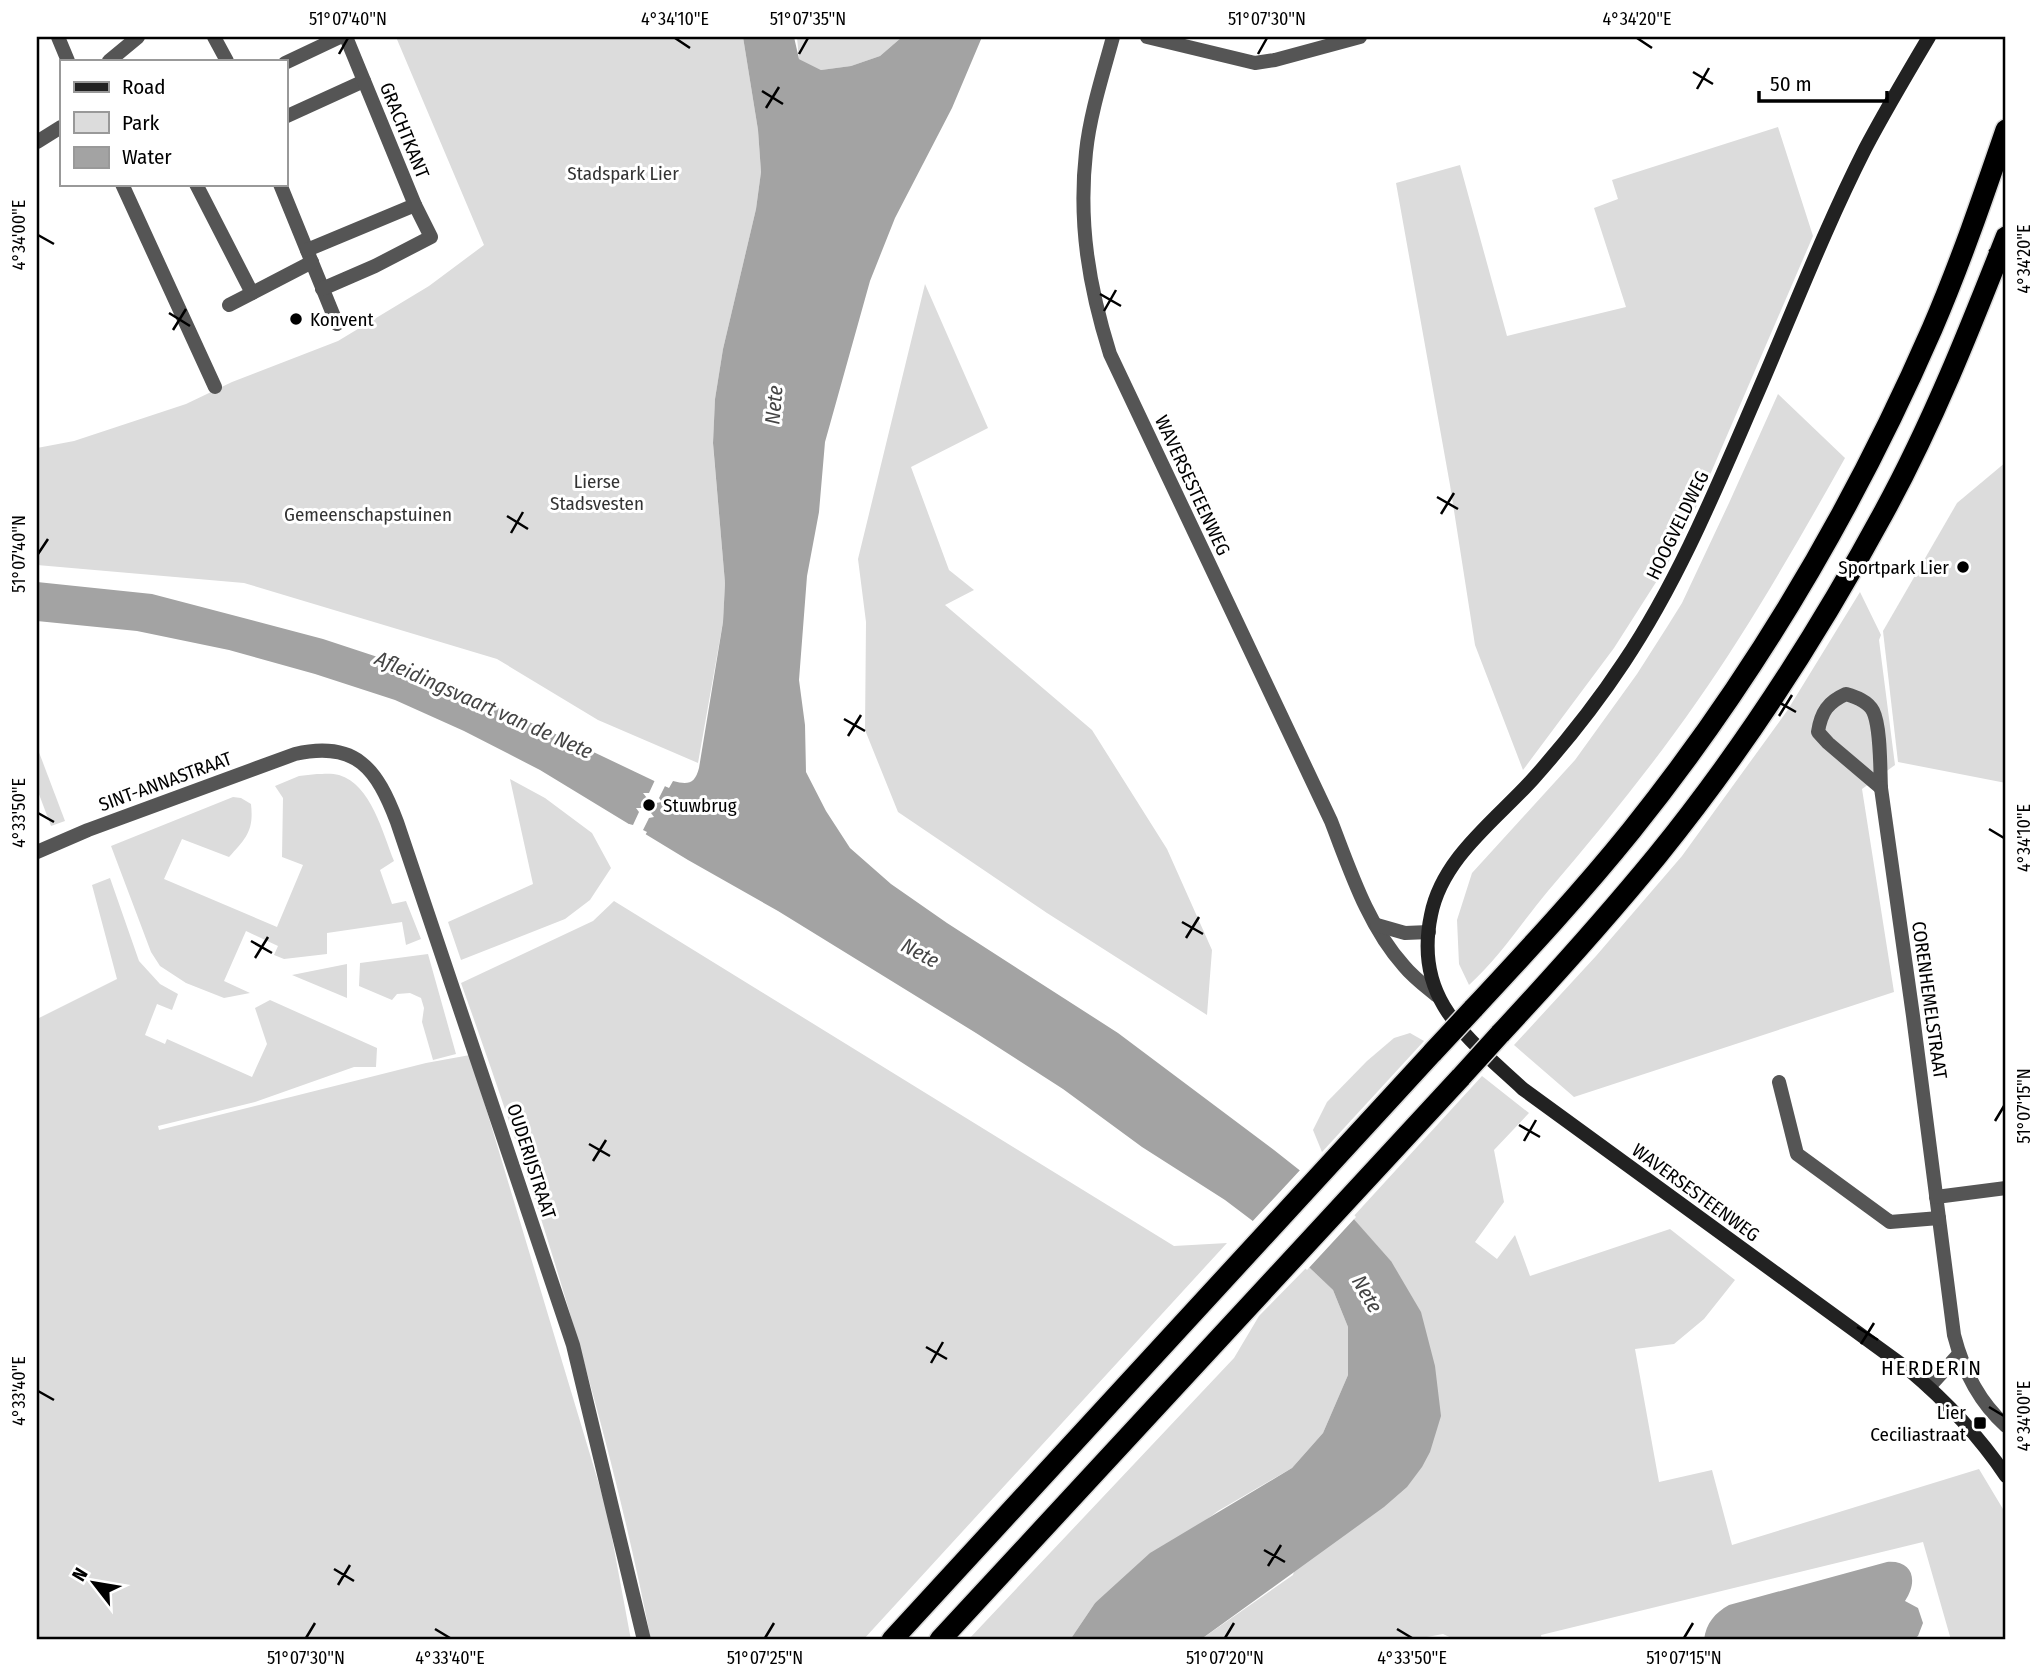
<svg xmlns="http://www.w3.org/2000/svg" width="2043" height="1677" font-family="'Fira Sans Condensed',sans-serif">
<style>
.green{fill:#dcdcdc}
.water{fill:#a3a3a3}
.pier{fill:#fff}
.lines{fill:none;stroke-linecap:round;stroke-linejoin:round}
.highway-casing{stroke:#dbdbdb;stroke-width:24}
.street{stroke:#555;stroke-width:14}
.secondary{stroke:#222;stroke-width:14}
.highway{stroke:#000;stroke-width:21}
.highway-bridge-casing{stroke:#dbdbdb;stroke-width:24;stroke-linecap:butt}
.highway-bridge{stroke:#000;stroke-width:21}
.ticks{fill:none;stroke:#000;stroke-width:2.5}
.poi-dot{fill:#000;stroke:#fff;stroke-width:2.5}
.labels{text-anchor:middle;stroke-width:6;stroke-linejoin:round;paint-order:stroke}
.street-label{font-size:19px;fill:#000;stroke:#fff}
.park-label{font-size:19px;fill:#333;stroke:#fff}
.poi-label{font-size:19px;fill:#000;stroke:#fff;text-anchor:start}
.water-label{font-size:21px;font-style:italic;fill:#444;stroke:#fff}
.neighbourhood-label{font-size:21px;letter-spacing:2px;fill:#000;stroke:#fff}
.neatline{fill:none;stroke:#000;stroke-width:2.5}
.ticks-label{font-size:18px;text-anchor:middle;fill:#000}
</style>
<rect width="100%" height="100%" fill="#fff"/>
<g class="green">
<polygon points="396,37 743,37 758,130 761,172 756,209 723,349 715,399 713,444 725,583 723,622 698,763 598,720 497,659 244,583 37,565 37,448 74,441 186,404 232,382 338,341 429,286 484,245"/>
<polygon points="797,37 902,37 880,56 851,66 821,70 799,59"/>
<polygon points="1778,127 1813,236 1697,505 1667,565 1614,648 1523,770 1475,645 1450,485 1396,183 1460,165 1507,336 1626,307 1594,208 1618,199 1612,180"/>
<polygon points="925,284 988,428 911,467 949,570 974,590 945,605 1092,730 1167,849 1212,950 1207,1015 1047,913 898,812 865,730 866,622 858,559"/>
<path d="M 1778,394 L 1845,458 C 1799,540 1750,626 1696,703 C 1650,769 1600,830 1548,891 C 1522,922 1499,958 1469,985 L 1459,964 L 1457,920 L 1472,873 L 1575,760 L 1637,674 L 1667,627 L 1682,603 L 1729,503 Z"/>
<polygon points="2006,462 2006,783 1898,762 1883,631 1957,503"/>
<polygon points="1860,592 1881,635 1879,640 1895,765 1862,789 1894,992 1574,1097 1514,1045 1596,956 1682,856 1787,711"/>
<polygon points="37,747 65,821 51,826 37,789"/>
<path d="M 317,774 C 323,774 332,773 339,775 C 371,784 383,834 394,861 L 380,870 L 392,904 L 406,901 L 421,939 L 406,945 L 402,922 L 327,933 L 327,954 L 284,959 L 274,955 L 278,946 L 246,931 L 224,981 L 250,993 L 224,998 L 186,983 L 160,966 L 151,952 L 111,846 L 233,797 L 241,798 L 251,804 C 254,831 246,838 229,857 L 182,839 L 164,879 L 277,927 L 303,865 L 282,857 L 283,798 L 275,786 L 299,776 Z"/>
<polygon points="510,779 545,798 592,833 611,868 590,900 565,919 461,960 448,922 533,884"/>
<polygon points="110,878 139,961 160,984 178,994 172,1010 157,1004 145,1035 165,1044 167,1039 252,1077 267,1044 255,1008 270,1000 377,1048 376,1067 354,1067 255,1102 158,1126 159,1130 426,1063 470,1055 607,1511 631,1640 37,1640 37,1019 117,979 92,885"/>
<path d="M 614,901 L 1174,1246 L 1227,1243 L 863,1640 L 651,1640 C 607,1416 538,1198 461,983 L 593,921 Z"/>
<polygon points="428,954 456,1054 433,1060 422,1022 424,1008 421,998 410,993 397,994 392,1000 359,986 360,963"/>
<polygon points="347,964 347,998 292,975"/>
<polygon points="1410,1033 1424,1041 1322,1152 1313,1130 1327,1102 1367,1061 1394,1038"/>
<polygon points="1482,1076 1529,1113 1494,1150 1504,1202 1475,1242 1497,1259 1515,1235 1530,1276 1670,1229 1735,1280 1704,1319 1674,1344 1635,1349 1659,1482 1712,1470 1732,1545 1979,1469 2006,1514 2006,1640 1951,1640 1923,1542 1541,1635 1542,1640 1456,1640 1443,1634 1411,1640 1200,1640 1293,1575 1391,1261 1352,1218"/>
<polygon points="1308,1266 1333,1290 1348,1327 1348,1375 1323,1433 1292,1468 1218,1511 1095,1603 1070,1640 968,1640 1234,1358 1259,1316"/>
</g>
<g class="water">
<path d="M 743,37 L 794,37 L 799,59 L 821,70 L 851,66 L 880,56 L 902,37 L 982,37 L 952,108 L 895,218 L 870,281 L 825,442 L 819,512 L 807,576 L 799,680 L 805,725 L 806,772 L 826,811 L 850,848 L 891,884 L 947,923 L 1118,1033 L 1274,1150 L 1336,1199 L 1391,1261 L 1421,1312 L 1435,1366 L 1441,1416 L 1430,1452 L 1422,1467 L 1407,1487 L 1384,1507 L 1200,1640 L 1070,1640 L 1095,1603 L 1150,1553 L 1292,1468 L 1323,1433 L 1348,1375 L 1348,1327 L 1333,1290 L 1291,1250 L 1225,1200 L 1142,1147 L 1063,1089 L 976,1033 L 778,911 L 688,860 L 540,770 L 464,731 L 395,700 L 315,674 L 229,650 L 137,631 L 37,621 L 37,582 L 152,594 L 323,639 L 411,668 L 562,737 L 669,788 L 673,781 C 688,785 695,784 699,768 L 723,622 L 725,583 L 713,443 L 715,399 L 723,349 L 756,209 L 761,172 L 758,130 Z"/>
<path d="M 1887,1562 C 1914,1560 1918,1582 1905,1601 L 1918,1608 L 1923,1623 L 1918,1636 L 1912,1640 L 1704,1640 C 1706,1623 1715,1613 1729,1605 Z"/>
</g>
<g class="pier">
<polygon points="654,775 668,784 674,778 669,787 665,786 659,798 662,802 656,803 651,813 654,817 649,818 643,830 647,832 644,837 628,827 629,824 633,825 639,812 636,808 642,808 647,798 643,793 649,793 655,780 652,778"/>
<polygon points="1302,1168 1338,1197 1356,1217 1307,1270 1289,1252 1250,1224"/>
</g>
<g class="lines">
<g class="highway-casing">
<g id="highway">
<path d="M 1473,1009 C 1527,951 1581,893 1631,831 C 1753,679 1854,508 1932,329 C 1960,264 1983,197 2006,130"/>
<path d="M 1500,1034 C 1554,976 1607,917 1657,856 C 1743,750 1819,632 1884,512 C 1932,424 1969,331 2006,237"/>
<polyline points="892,1640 1433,1052"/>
<polyline points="940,1640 1461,1077"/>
</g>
</g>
<g class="street">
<polyline points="58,37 68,61"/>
<polyline points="214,37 227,61"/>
<path d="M 1113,37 C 1103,74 1090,114 1086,152 C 1078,223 1089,287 1110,354 L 1331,821 C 1350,870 1368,926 1404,966 C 1413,977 1425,986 1436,995"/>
<polyline points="1147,37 1255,63 1275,60 1360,37"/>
<polyline points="109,61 138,37"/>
<polyline points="285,63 340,37"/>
<polyline points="285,117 364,81"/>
<polyline points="37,142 61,127"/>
<polyline points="122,184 215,387"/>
<polyline points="196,184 252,293"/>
<polyline points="280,184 337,324"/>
<polyline points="307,250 415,205"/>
<polyline points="322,289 375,266 431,237 415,205 346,37"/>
<polyline points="229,305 312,262"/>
<path d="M 1846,694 C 1856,697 1868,701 1873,711 C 1881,727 1880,769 1881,788 L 1828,743 L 1818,732 C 1821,712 1828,702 1846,694 Z"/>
<path d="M 1881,788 L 1913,1016 L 1954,1335 C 1963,1370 1979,1402 2006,1426"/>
<path d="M 37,852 L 88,830 L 295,754 C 356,740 377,769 397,822 L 573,1345 L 644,1640"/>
<polyline points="1377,925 1405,933 1429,932"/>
<polyline points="1779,1082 1797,1154 1890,1222 1939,1218"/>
<polyline points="1936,1197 2006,1188"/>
<polyline points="1929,1387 1959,1354"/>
</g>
<path class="secondary" d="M 1929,37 C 1907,74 1885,111 1865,149 C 1825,228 1793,311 1758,392 C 1718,484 1680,578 1624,662 C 1597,703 1566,742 1533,779 C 1496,820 1442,858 1431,915 C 1413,1000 1467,1037 1523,1089 L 1909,1370 C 1946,1401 1979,1436 2006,1476"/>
<use href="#highway" class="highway"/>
<g class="highway-bridge-casing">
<g id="highway-bridge">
<polyline points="1433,1052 1473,1009"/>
<polyline points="1461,1077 1500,1034"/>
</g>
</g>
<use href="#highway-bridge" class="highway-bridge"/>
</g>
<path class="ticks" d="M 675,38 L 690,48M 1637,38 L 1652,48M 339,54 L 348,38M 799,54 L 808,38M 1258,54 L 1267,38M 1693,72 L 1713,84M 1697,89 L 1709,68M 762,91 L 783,104M 766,108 L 779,87M 38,235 L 54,244M 1989,250 L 2004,259M 1100,294 L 1121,306M 1104,311 L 1116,290M 169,313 L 190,326M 173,330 L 186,309M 1437,497 L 1458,509M 1441,514 L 1454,493M 507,516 L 528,529M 511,533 L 523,512M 38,554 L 48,539M 1775,700 L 1796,712M 1779,716 L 1792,695M 844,719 L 865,731M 848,736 L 861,715M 38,813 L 54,822M 1989,829 L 2004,838M 1182,922 L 1203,934M 1186,938 L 1199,917M 251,941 L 272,953M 255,958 L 268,937M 1995,1121 L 2004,1106M 1519,1125 L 1540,1137M 1524,1141 L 1536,1120M 589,1144 L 610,1156M 593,1161 L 606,1140M 1857,1327 L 1878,1340M 1861,1344 L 1874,1323M 926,1347 L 947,1359M 931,1363 L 943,1342M 38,1391 L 54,1400M 1989,1407 L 2004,1416M 1264,1550 L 1285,1562M 1268,1566 L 1281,1545M 334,1569 L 354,1581M 338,1585 L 350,1565M 435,1629 L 450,1638M 1397,1629 L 1412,1638M 306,1638 L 315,1623M 765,1638 L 774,1623M 1225,1638 L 1234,1623M 1684,1638 L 1693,1623"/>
<g class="poi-dot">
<circle cx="296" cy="319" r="7"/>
<circle cx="1963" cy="567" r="7"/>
<circle cx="649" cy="805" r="7"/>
<rect x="1973" y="1416" width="14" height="14" rx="3.5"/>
</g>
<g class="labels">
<g class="street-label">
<text transform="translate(405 130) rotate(68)" y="7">GRACHTKANT</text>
<text transform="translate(1193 485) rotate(65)" y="7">WAVERSESTEENWEG</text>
<text transform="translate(1677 525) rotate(-64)" y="7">HOOGVELDWEG</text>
<text transform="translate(165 781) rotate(-20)" y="7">SINT-ANNASTRAAT</text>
<text transform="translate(1930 1000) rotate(82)" y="7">CORENHEMELSTRAAT</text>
<text transform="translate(532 1161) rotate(72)" y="7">OUDERIJSTRAAT</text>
<text transform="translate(1696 1192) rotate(36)" y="7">WAVERSESTEENWEG</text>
</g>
<g class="park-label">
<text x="623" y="180">Stadspark Lier</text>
<text x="597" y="488">Lierse<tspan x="597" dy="22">Stadsvesten</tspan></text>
<text x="368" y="521">Gemeenschapstuinen</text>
</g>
<g class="poi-label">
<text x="310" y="326">Konvent</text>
<text x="1949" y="574" text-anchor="end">Sportpark Lier</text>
<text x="663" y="812">Stuwbrug</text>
<text x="1966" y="1419" text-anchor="end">Lier<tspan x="1966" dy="22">Ceciliastraat</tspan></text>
</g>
<g class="water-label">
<text transform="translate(774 405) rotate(-85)" y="7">Nete</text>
<text transform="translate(484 705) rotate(24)" y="7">Afleidingsvaart van de Nete</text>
<text transform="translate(920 953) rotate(28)" y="7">Nete</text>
<text transform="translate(1367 1294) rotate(60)" y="7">Nete</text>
</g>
<g class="neighbourhood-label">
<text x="1932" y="1375">HERDERIN</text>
</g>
</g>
<rect width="2043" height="1677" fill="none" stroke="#ffffff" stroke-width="77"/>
<rect x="60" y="60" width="228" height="126" fill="#ffffff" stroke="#999999" stroke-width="2"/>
<rect x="74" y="82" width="35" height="10" fill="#222222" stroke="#999999" stroke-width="2"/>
<text x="122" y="94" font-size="21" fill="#000000">Road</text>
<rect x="74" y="112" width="35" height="21" fill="#dcdcdc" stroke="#999999" stroke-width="2"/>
<text x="122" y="130" font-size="21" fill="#000000">Park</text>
<rect x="74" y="147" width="35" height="21" fill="#a3a3a3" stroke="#999999" stroke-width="2"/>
<text x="122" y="164" font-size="21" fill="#000000">Water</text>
<g transform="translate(94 1583) rotate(301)" stroke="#ffffff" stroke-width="5" paint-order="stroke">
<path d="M0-5L12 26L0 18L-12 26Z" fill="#000000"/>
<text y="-10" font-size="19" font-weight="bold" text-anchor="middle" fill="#000000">N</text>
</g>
<path d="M1759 91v10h128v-10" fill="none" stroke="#000000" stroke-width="3.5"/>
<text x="1770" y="91" font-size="21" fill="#000000" stroke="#ffffff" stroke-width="5" paint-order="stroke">50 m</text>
<rect x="38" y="38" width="1966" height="1600" class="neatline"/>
<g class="ticks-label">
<text x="348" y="25">51°07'40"N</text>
<text x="675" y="25">4°34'10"E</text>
<text x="808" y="25">51°07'35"N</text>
<text x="1267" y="25">51°07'30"N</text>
<text x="1637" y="25">4°34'20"E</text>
<text transform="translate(19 235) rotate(-90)" y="6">4°34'00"E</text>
<text transform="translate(2024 259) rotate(-90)" y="6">4°34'20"E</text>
<text transform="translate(19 554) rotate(-90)" y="6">51°07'40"N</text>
<text transform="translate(19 813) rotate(-90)" y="6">4°33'50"E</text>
<text transform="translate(2024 838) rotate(-90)" y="6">4°34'10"E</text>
<text transform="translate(2024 1106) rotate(-90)" y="6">51°07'15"N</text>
<text transform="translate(19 1391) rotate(-90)" y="6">4°33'40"E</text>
<text transform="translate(2024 1416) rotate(-90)" y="6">4°34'00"E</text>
<text x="306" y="1664">51°07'30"N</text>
<text x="450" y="1664">4°33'40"E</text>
<text x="765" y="1664">51°07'25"N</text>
<text x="1225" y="1664">51°07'20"N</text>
<text x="1412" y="1664">4°33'50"E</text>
<text x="1684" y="1664">51°07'15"N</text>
</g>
</svg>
